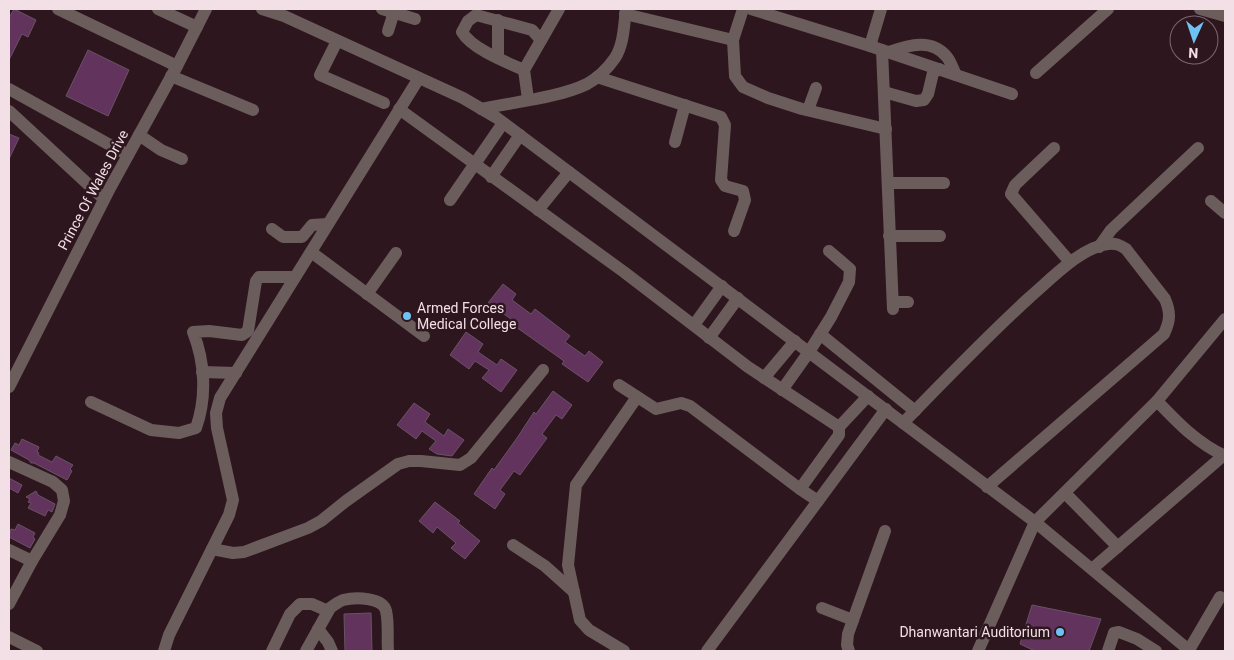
<svg xmlns="http://www.w3.org/2000/svg" width="1234" height="660" font-family="Roboto,sans-serif">
<style>
.building{fill:#62345d;stroke:#695265}
.lines{fill:none;stroke-linecap:round;stroke-linejoin:round}
.minor{stroke:#6c5d5d;stroke-width:12}
.poi-dot{fill:#6ec2f3;stroke:#2e161f;stroke-width:2}
.labels{text-anchor:middle;stroke-width:5;stroke-linejoin:round;paint-order:stroke}
.street-label{font-size:14px;fill:#f2e0e6;stroke:#2e161f}
.poi-label{font-size:14px;fill:#f2e0e6;stroke:#2e161f;text-anchor:start}
</style>
<rect width="100%" height="100%" fill="#2e161f"/>
<g class="building">
<polygon points="14,9 36,20 28,37 22,34 9,60 9,18"/>
<polygon points="88,50 129,70 108,116 66,96"/>
<polygon points="9,134 19,138 9,159"/>
<polygon points="503,284 516,294 512,300 531,314 535,309 570,336 565,342 585,356 589,351 603,362 588,382 562,364 564,361 509,322 511,319 488,303"/>
<polygon points="466,332 483,344 478,352 497,365 501,359 517,370 501,392 482,378 489,370 475,361 469,369 450,355"/>
<polygon points="553,391 572,405 562,419 556,415 542,434 547,438 520,475 514,471 500,490 505,494 495,509 474,494 492,468 494,470 517,438 534,412 536,414"/>
<polygon points="414,403 430,414 425,422 444,436 448,429 464,440 452,456 437,454 429,449 436,441 422,431 416,439 397,425"/>
<polygon points="22,439 39,447 37,452 39,453 38,455 52,462 56,456 73,465 70,469 72,471 67,480 34,463 31,463 29,460 11,450 15,443 19,445"/>
<polygon points="9,478 22,485 18,493 9,488"/>
<polygon points="36,491 38,495 55,504 52,512 48,510 45,516 28,508 31,503 28,502 30,499 26,497"/>
<polygon points="435,502 460,521 458,523 480,541 465,559 451,548 456,543 437,527 433,533 419,521"/>
<polygon points="18,524 35,533 33,537 35,539 30,548 9,537 11,529 15,530"/>
<polygon points="1032,605 1101,619 1089,651 1035,651 1020,644"/>
<polygon points="371,613 372,651 345,651 344,614"/>
</g>
<g class="lines">
<g class="minor">
<polyline points="58,9 177,66"/>
<polyline points="158,9 197,27"/>
<polyline points="262,9 284,16 463,98 497,118 1035,522 1190,651"/>
<polyline points="382,9 415,19"/>
<polyline points="751,9 870,46 1012,94"/>
<polyline points="1200,9 1225,16"/>
<polyline points="625,14 733,40 743,9"/>
<polyline points="388,31 394,12"/>
<polyline points="733,40 735,76 743,87 768,98 802,109 886,129"/>
<polyline points="337,41 320,75 384,103"/>
<polyline points="870,46 881,9"/>
<polyline points="882,50 893,309"/>
<path d="M 889,52 C 909,45 932,38 947,57 C 951,62 953,69 956,75"/>
<polyline points="498,58 498,20"/>
<path d="M 524,70 C 506,62 472,49 462,32 L 468,21 L 476,15 L 532,30 L 541,40"/>
<polyline points="1036,73 1108,9"/>
<polyline points="171,76 253,110"/>
<polyline points="597,77 721,117 725,125 721,180 725,186 743,191 745,200 734,231"/>
<polyline points="9,89 128,155"/>
<polyline points="884,92 916,101 924,100 928,94 933,73 939,69"/>
<polyline points="528,99 524,70 559,9"/>
<polyline points="399,109 624,272 748,367 839,427"/>
<path d="M 481,109 C 513,102 558,98 587,84 C 598,78 608,68 615,58 C 624,44 624,24 626,9"/>
<polyline points="808,110 816,88"/>
<polyline points="9,111 104,199"/>
<polyline points="139,135 161,150 182,159"/>
<polyline points="675,142 685,105"/>
<polyline points="1054,148 1015,185 1011,194 1070,262"/>
<polyline points="491,177 520,135"/>
<polyline points="888,183 944,183"/>
<polyline points="450,200 503,123"/>
<polyline points="1211,201 1225,213"/>
<polyline points="538,210 569,172"/>
<polyline points="272,229 283,237 302,237 312,225 328,224"/>
<polyline points="889,236 940,236"/>
<polyline points="1099,247 1111,230 1198,148"/>
<polyline points="311,252 424,336"/>
<polyline points="367,294 396,253"/>
<polyline points="893,302 908,302"/>
<polyline points="694,325 722,286"/>
<polyline points="820,334 915,411"/>
<polyline points="709,338 738,298"/>
<polyline points="202,372 236,373"/>
<polyline points="764,378 795,341"/>
<polyline points="619,385 656,409 681,403 690,406 800,489 818,501"/>
<polyline points="9,387 110,188 177,66 206,9"/>
<polyline points="782,390 809,352 831,317 849,282 850,269 829,251"/>
<path d="M 1157,401 C 1178,423 1197,443 1225,456"/>
<path d="M 91,402 L 151,430 L 179,433 L 196,428 C 207,397 205,362 193,332 L 209,331 L 242,335 L 248,331 L 256,281 L 259,277 L 295,277"/>
<path d="M 903,423 C 945,380 986,337 1030,297 C 1050,280 1081,247 1108,244 C 1116,243 1120,245 1126,249 L 1165,299 C 1171,313 1170,321 1164,334 L 987,487"/>
<polyline points="9,462 53,482 62,490 64,501 60,515 32,561 9,604"/>
<polyline points="800,489 839,435 839,427 868,396"/>
<polyline points="1065,493 1118,547"/>
<polyline points="513,545 545,566 574,592"/>
<polyline points="212,549 233,553 244,552 308,528 321,521 346,501 398,464 409,461 421,461 460,465 471,458 543,370"/>
<polyline points="9,550 32,561"/>
<polyline points="1092,569 1224,455 1225,456"/>
<polyline points="822,608 853,620"/>
<polyline points="318,629 328,642 332,651"/>
<polyline points="9,637 37,651"/>
<polyline points="1189,650 1220,597"/>
<polyline points="164,651 169,635 229,515 233,500 217,428 216,413 220,398 419,78"/>
<polyline points="272,651 290,614 300,604 312,604 328,611"/>
<path d="M 306,651 L 330,608 C 334,605 338,602 343,600 C 355,597 383,597 386,611 C 389,623 387,639 388,651"/>
<polyline points="624,651 589,630 580,620 568,565 576,485 637,397"/>
<polyline points="707,651 886,409"/>
<polyline points="849,651 847,645 848,634 885,531"/>
<polyline points="978,651 1035,522 1157,401 1225,319"/>
<polyline points="1108,651 1114,633 1119,632 1137,639 1156,651"/>
</g>
</g>
<g class="poi-dot">
<circle cx="407" cy="316" r="5"/>
<circle cx="1060" cy="632" r="5"/>
</g>
<g class="labels">
<g class="street-label">
<text transform="translate(93 190) rotate(-62)" y="5">Prince Of Wales Drive</text>
</g>
<g class="poi-label">
<text x="417" y="313">Armed Forces<tspan x="417" dy="16">Medical College</tspan></text>
<text x="1050" y="637" text-anchor="end">Dhanwantari Auditorium</text>
</g>
</g>
<rect width="1234" height="660" fill="none" stroke="#f2e0e6" stroke-width="20"/>
<g transform="translate(1194 40) rotate(183)"><circle r="24" fill="#2e161f" stroke="#7c676f"/>
<path d="M0-4L9 19L0 12L-9 19Z" fill="#6ec2f3"/>
<text y="-8" font-size="14" font-weight="bold" text-anchor="middle" fill="#f2e0e6">N</text>
</g>
</svg>
